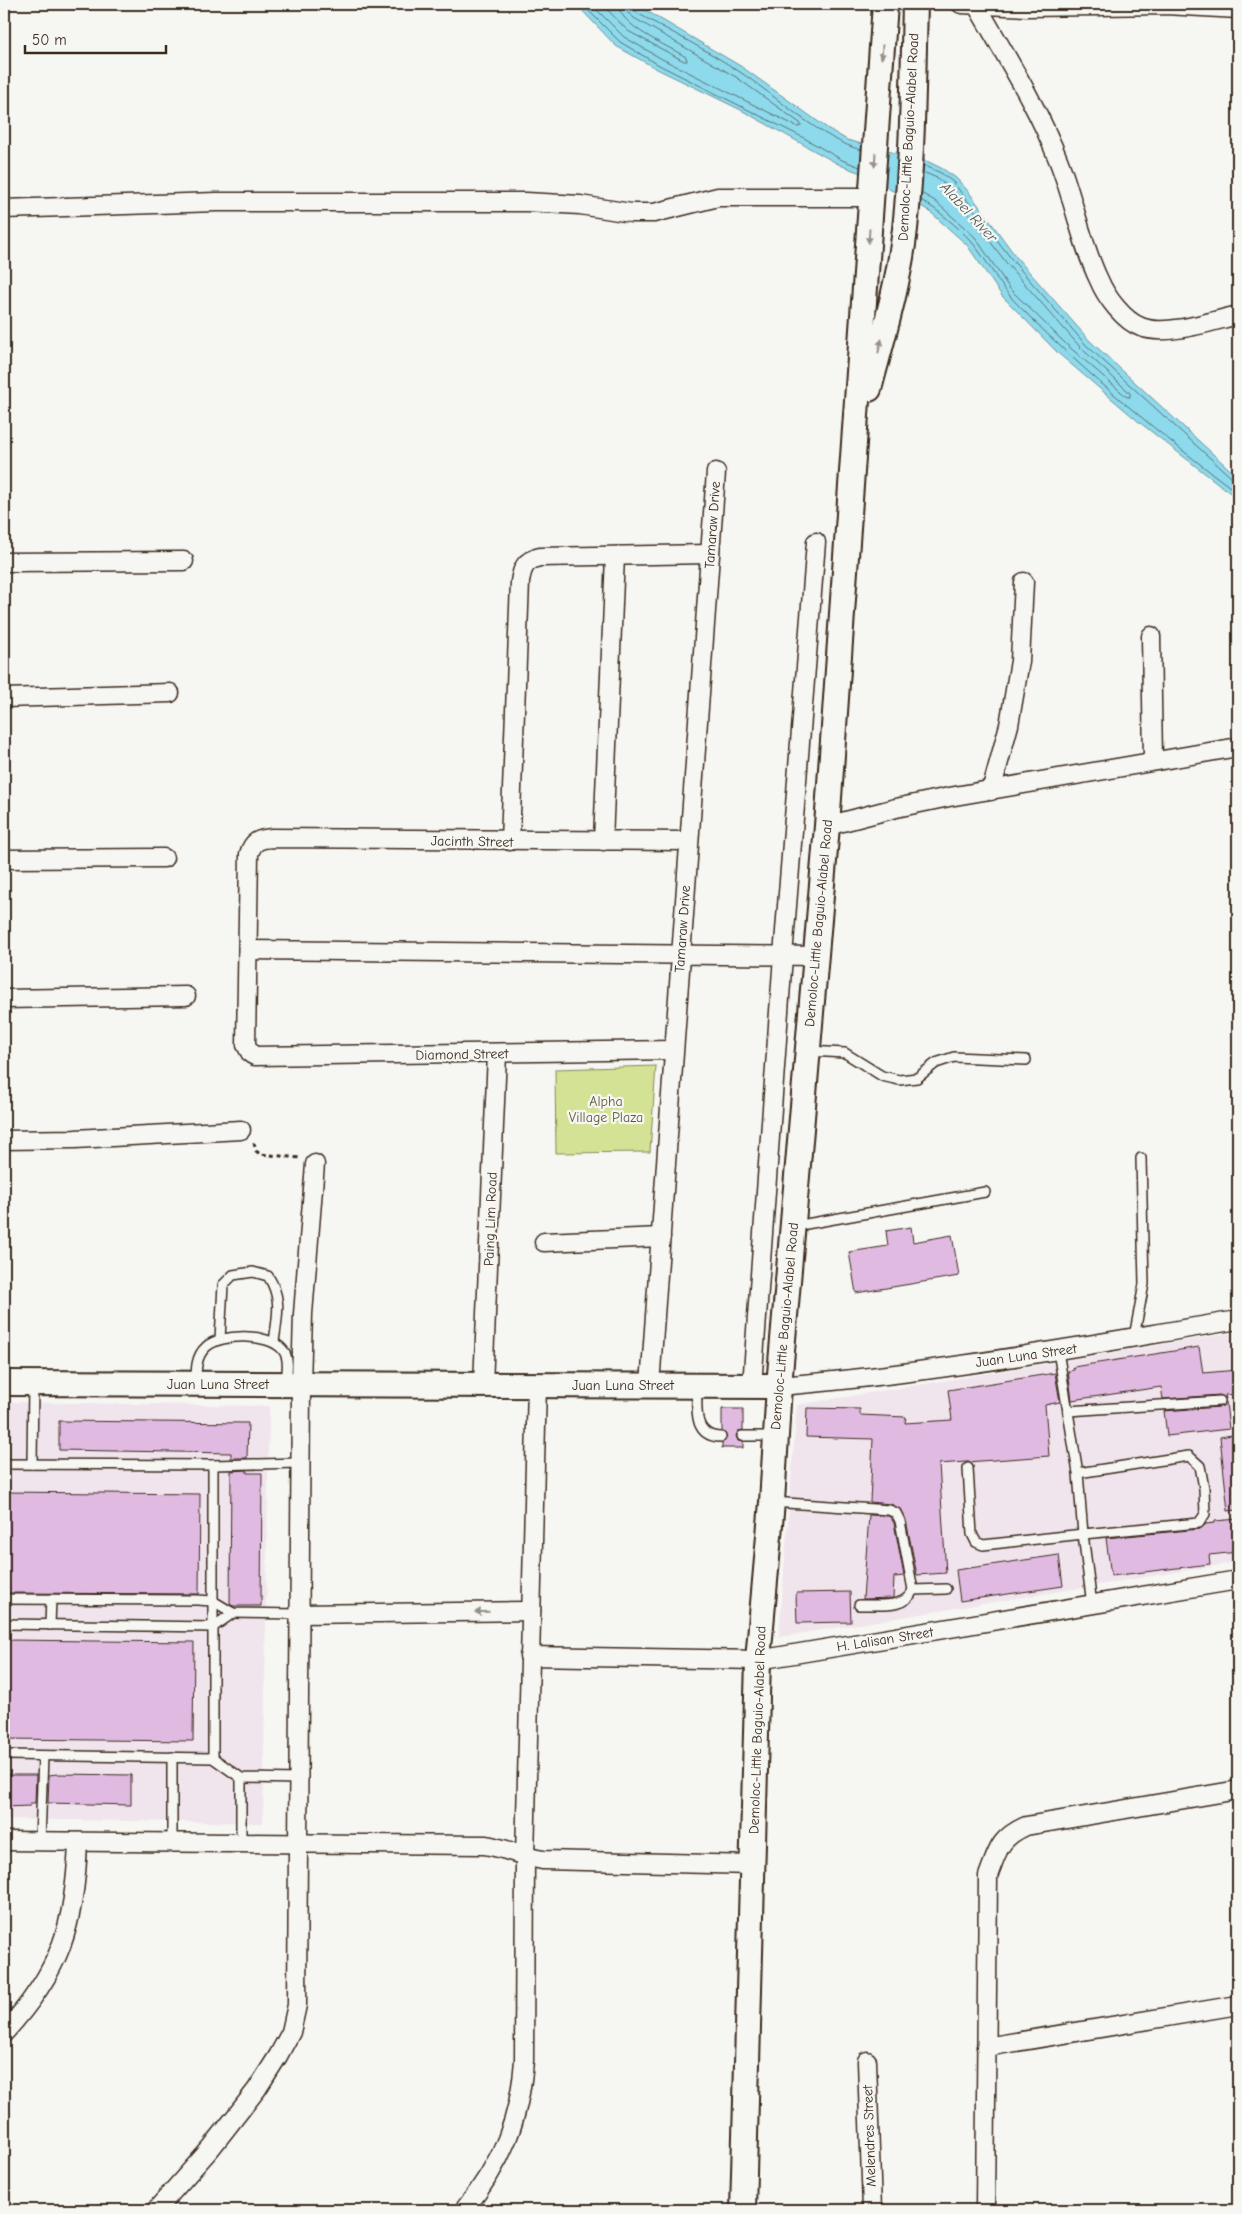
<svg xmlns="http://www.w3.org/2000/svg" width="1242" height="2214" font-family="'Comic Neue',sans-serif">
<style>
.built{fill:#f0e4ed}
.green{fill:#d4e295;stroke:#88865a}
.water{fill:#8ddaed;stroke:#6c949a}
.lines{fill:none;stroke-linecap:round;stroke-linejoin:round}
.shore{stroke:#5c7071;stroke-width:1}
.building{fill:#e1bae2;stroke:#3b2a1e}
.lane-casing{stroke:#3b2a1e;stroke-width:12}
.street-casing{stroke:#3b2a1e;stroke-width:21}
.secondary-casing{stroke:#3b2a1e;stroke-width:28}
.path{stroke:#3b2a1e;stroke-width:3;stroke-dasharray:4 4;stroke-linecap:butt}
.lane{stroke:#f6f6f2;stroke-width:9}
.street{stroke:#f6f6f2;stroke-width:18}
.secondary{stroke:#f6f6f2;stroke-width:24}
.oneway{fill:#989088}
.labels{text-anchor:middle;stroke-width:4.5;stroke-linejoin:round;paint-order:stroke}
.street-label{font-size:14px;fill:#3b2a1e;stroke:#f6f6f2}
.park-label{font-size:14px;fill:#61583c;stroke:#f6f6f2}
.water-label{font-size:15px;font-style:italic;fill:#505652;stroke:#f6f6f2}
</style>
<rect width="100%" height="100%" fill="#f6f6f2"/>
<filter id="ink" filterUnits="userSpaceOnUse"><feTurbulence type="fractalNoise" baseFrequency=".02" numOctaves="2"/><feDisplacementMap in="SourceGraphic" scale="10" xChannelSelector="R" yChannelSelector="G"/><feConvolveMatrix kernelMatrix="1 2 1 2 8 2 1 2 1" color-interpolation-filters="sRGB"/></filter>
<g filter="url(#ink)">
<g class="built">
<polygon points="1238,1332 1238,1562 779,1637 797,1405"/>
<polygon points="4,1402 269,1406 263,1823 4,1819"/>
</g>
<polygon class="green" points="656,1066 650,1152 556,1153 555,1069"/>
<polygon class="water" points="576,4 635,4 742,67 827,128 847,140 929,162 943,169 956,178 968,191 1017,258 1089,340 1238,477 1238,499 1139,422 1059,354 1002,296 967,245 928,210 858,172 840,165 741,110 657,69 616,46"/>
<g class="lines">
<g class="shore">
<polyline points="582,4 620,42 659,65 804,138 842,160 860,167"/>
<polyline points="591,4 624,37 662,59 798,127 801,126 800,123 736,77 634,18 627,12 626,4"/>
<path d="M 602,4 L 628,31 L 684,61 L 687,61 L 686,57 C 668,46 619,26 618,4"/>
<path d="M 632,4 L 633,8 L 637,13 C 671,32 707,50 740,72 C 775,95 823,141 862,150"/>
<polyline points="923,165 941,173 953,182 1013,261 1085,344 1233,479 1238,481"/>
<polyline points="921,193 935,201 975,237 1010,289 1067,345 1127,397 1130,397 1130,393 1081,348 1008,265 949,187 937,178 923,172"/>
<path d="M 921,200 C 938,210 957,226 971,241 C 989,262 999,287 1021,308 C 1088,376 1162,436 1238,493"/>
</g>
</g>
<g class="building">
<polygon points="911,1227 913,1242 952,1235 959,1276 856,1293 849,1252 888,1246 886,1231"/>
<polygon points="1199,1347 1203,1373 1238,1370 1238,1394 1225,1395 1226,1399 1220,1395 1163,1399 1161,1387 1072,1400 1068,1371 1074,1370 1073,1367"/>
<polygon points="1055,1373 1060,1402 1045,1405 1049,1456 939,1464 946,1573 917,1575 906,1520 902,1510 891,1504 870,1502 873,1439 806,1437 807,1408 860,1409 860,1415 906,1417 905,1423 952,1420 948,1390"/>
<polygon points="1226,1402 1229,1429 1167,1436 1164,1411 1220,1407"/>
<polygon points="722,1409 743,1409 743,1430 738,1431 736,1436 738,1441 743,1442 743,1448 722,1448 722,1443 727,1437 722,1431"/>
<polygon points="59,1421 248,1423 247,1458 231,1458 231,1453 59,1450"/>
<polygon points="1238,1434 1238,1510 1228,1511 1220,1437"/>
<polygon points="247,1470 247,1473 262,1473 261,1606 233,1606 230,1604 231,1471"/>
<polygon points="4,1492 200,1494 199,1594 4,1593"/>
<polygon points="869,1515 888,1516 891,1518 894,1523 904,1576 894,1577 893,1598 863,1599"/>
<polygon points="1238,1519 1238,1552 1209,1555 1210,1564 1111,1576 1106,1538 1200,1529 1206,1524 1215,1523 1215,1521"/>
<polygon points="1059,1555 1063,1586 960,1601 956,1570"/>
<polygon points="850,1592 851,1622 797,1623 796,1593"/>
<polygon points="4,1640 194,1642 193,1741 4,1739"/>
<polygon points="57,1774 131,1775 131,1805 48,1803 49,1775"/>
<polygon points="4,1775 36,1775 35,1803 30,1803 30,1806 4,1807"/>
</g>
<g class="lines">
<g class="lane-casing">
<g id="lane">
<polyline points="809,1051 845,1053 882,1076 899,1080 917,1078 936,1063 954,1057 1026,1060"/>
<polyline points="795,1226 985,1192"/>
<polyline points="1134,1337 1144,1284 1141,1158"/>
<path d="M 220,1339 L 223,1285 L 233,1275 L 253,1272 L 268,1276 C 283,1299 277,1317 274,1342"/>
<polyline points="1058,1351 1078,1473 1083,1534 1199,1523 1205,1514 1204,1488 1200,1466 1189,1456 1078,1473"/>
<path d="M 196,1382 C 196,1369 196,1356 206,1347 C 221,1333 268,1333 282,1349 C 290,1357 287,1372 286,1382"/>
<path d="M 697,1386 C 697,1407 692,1437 721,1437"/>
<polyline points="1068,1411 1220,1401"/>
<polyline points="742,1436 774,1436"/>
<polyline points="4,1464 213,1465 300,1463"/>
<polyline points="32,1464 33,1384"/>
<polyline points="968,1468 972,1534 976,1542 983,1545 1083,1534 1092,1605"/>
<path d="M 772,1502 L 889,1510 L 896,1513 L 900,1521 L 913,1590 C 905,1610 877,1604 859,1605"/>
<polyline points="913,1590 946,1589"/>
<polyline points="4,1599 197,1600 213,1601 233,1613 299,1614"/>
<polyline points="4,1624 213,1627 233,1613"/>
<polyline points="50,1625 51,1599"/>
<polyline points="4,1755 213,1758 241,1778 298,1779"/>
<polyline points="213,1758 213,1465"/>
<polyline points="40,1841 43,1756"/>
<polyline points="172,1843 172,1757"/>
<polyline points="241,1843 241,1778"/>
</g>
</g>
<g class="street-casing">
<g id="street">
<polyline points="961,4 1027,7 1166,5 1238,9"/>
<path d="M 976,4 C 1005,55 1038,107 1059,162 C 1074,200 1081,243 1099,280 C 1106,297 1124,321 1141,327 C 1166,337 1212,321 1238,315"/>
<polyline points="4,209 216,202 526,202 580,205 631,213 654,213 718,197 872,197"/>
<polyline points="4,562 184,561"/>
<polyline points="1151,636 1153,760"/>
<polyline points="4,698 170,693"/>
<polyline points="991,791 1009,725 1020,661 1024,582"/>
<polyline points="827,826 896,808 949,797 1238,747"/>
<path d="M 510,841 L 520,582 C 522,567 526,560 540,557 L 710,554"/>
<polyline points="603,841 615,556"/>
<polyline points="4,859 164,858"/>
<polyline points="248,950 816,956"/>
<polyline points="4,999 186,996"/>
<path d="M 673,1050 L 255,1056 L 251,1054 L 246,1045 L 249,854 C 253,841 259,839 272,838 L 689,841"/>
<polyline points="4,1140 75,1139 241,1130"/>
<polyline points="544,1242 661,1237"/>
<polyline points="483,1385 497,1054"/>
<polyline points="650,1385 716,472"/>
<polyline points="752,1386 783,956 816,542"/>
<path d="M 779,1386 C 933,1374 1086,1345 1238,1320"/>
<polyline points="299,1614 531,1611"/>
<polyline points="529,1656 758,1660 1238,1580"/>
<path d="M 4,1841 L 485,1845 C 506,1848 523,1857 543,1860 L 752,1865"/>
<path d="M 4,2033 C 61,1971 75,1925 78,1842"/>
<polyline points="986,2047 1238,2005"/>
<polyline points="867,2061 872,2210"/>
<polyline points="156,2210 211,2148 257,2089 278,2056 291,2032 297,2005 301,1385 303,1314 315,1164"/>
<path d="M 464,2210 C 502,2163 520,2120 524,2060 L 525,1857 L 537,1385"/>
<path d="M 985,2210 L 988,1876 C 998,1850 999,1838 1026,1826 L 1238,1790"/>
</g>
</g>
<g class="secondary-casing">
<g id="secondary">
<path d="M 869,389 C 883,336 899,283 905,229 C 913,154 913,79 915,4"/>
<polyline points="4,1383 779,1386"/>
<polyline points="743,2210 758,1660 772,1502 779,1386 827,826 885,4"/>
</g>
</g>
<polyline class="path" points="254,1143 256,1151 260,1154 300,1158"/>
<use href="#lane" class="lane"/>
<use href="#street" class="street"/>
<use href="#secondary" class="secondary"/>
</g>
<defs><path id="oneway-solid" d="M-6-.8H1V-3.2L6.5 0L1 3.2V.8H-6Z" transform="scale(1.25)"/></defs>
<g class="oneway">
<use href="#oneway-solid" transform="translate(882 52) rotate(94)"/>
<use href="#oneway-solid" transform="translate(875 160) rotate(94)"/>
<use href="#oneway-solid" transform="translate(869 236) rotate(94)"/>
<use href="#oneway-solid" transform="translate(880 346) rotate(-76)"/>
<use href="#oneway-solid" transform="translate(482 1612) rotate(179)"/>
</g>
</g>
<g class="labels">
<g class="street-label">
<text transform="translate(908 137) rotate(-87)" y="5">Demoloc-Little Baguio-Alabel Road</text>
<text transform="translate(712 525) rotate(-86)" y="5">Tamaraw Drive</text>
<text transform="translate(472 841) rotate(1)" y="5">Jacinth Street</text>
<text transform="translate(818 923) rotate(-85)" y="5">Demoloc-Little Baguio-Alabel Road</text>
<text transform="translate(682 929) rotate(-86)" y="5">Tamaraw Drive</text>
<text transform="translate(462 1054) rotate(-1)" y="5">Diamond Street</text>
<text transform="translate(490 1219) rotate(-88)" y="5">Paing Lim Road</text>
<text transform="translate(784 1326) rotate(-85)" y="5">Demoloc-Little Baguio-Alabel Road</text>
<text transform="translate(1026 1355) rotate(-8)" y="5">Juan Luna Street</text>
<text x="218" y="1389">Juan Luna Street</text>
<text x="623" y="1390">Juan Luna Street</text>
<text transform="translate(885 1639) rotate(-9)" y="5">H. Lalisan Street</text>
<text transform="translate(757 1730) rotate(-88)" y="5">Demoloc-Little Baguio-Alabel Road</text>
<text transform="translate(869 2136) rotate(-92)" y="5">Melendres Street</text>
</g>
<g class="park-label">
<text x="606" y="1106">Alpha<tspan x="606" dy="16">Village Plaza</tspan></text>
</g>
<g class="water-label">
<text transform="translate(969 212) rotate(47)" y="5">Alabel River</text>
</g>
</g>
<rect width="1242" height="2214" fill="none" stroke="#f6f6f2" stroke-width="20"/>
<rect x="10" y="10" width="1222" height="2194" fill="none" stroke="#3b2a1e" stroke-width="2" filter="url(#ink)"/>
<path d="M25 45v8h141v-8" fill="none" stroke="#3b2a1e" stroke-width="2.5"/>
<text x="32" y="45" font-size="15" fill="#3b2a1e" stroke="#f6f6f2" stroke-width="4" paint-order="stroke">50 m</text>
</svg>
